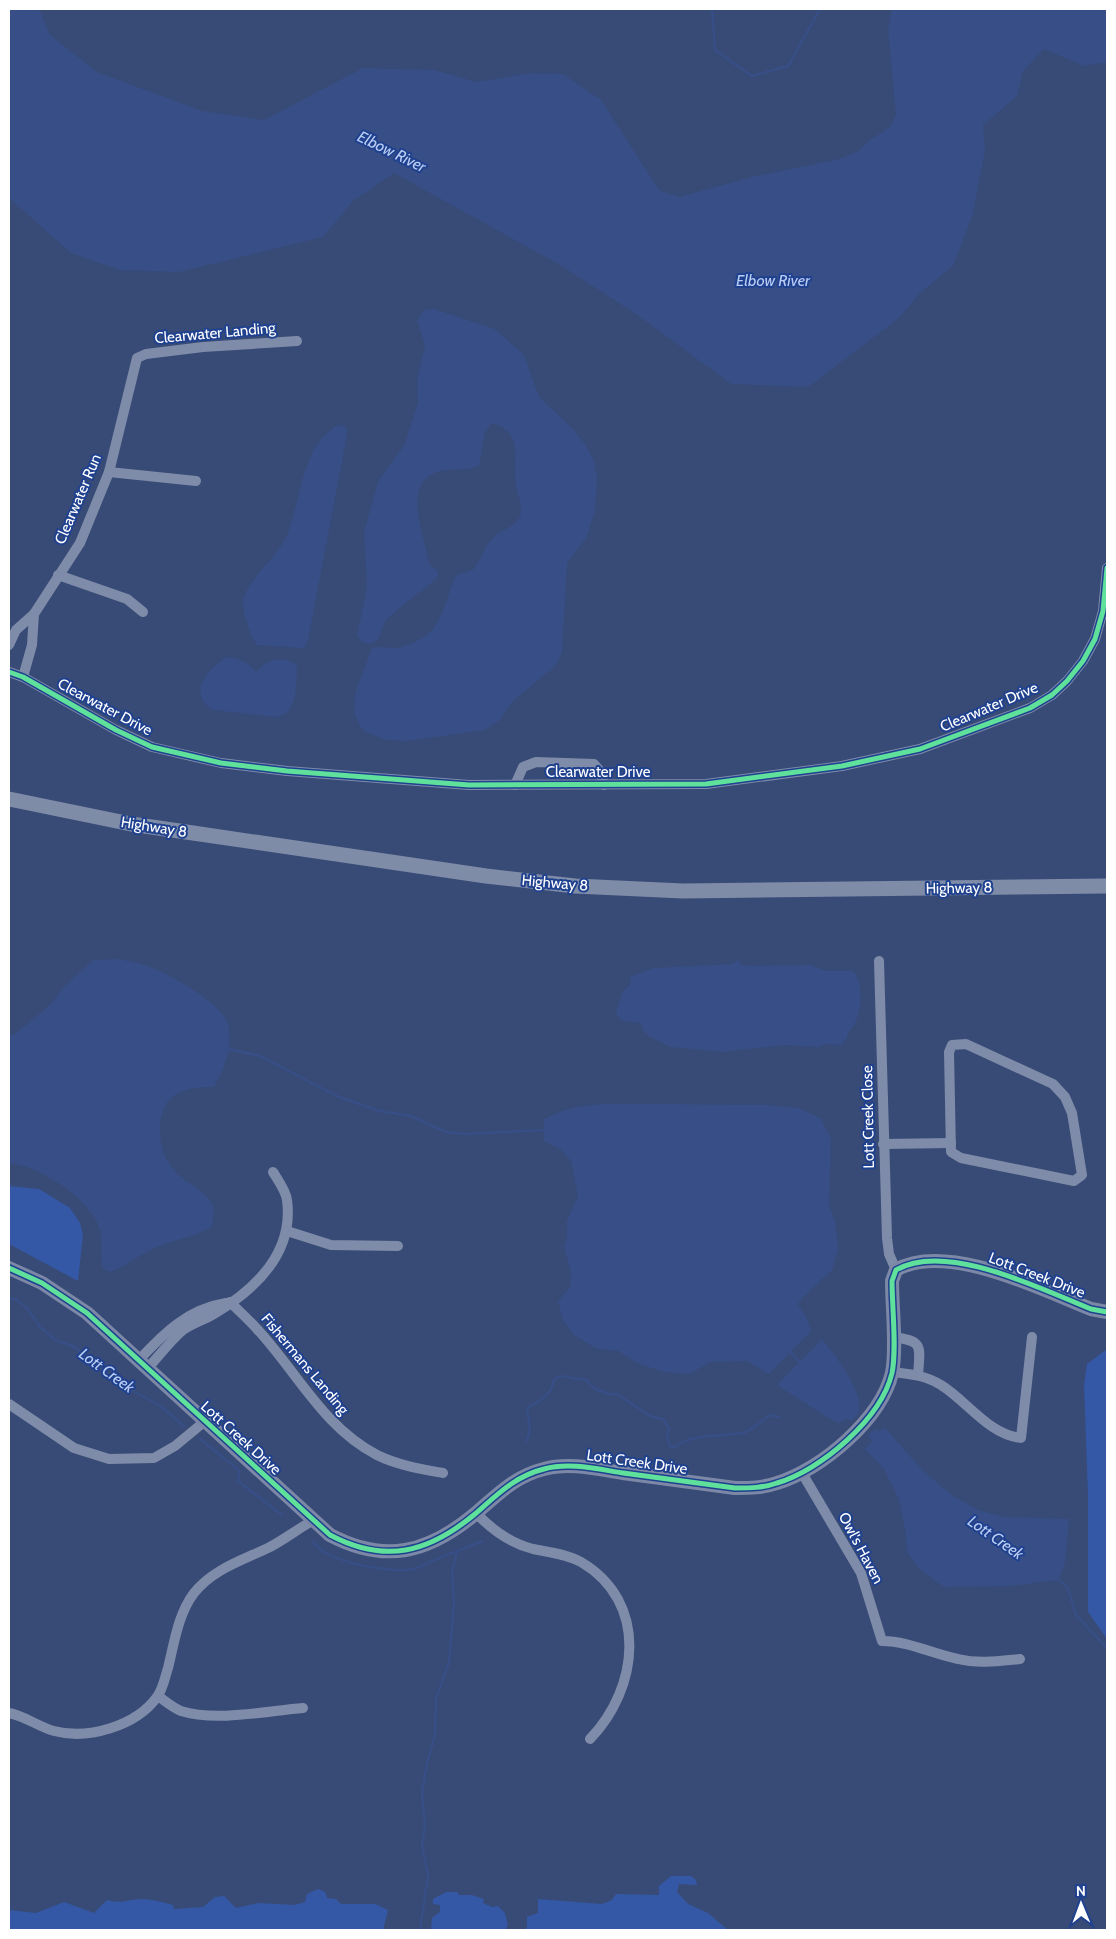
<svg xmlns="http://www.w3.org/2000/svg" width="1116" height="1939" font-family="Cabin,sans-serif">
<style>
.green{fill:#3458a5}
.water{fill:#374f86}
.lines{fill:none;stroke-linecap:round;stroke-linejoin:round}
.stream{stroke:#374f86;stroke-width:2.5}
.street{stroke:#7f8ca9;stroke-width:10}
.secondary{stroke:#7c88a6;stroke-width:14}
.primary{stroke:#7f8ca8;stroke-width:15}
.cycleway-casing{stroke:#1f418f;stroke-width:8}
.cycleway{stroke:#60e19b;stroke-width:5}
.labels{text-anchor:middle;stroke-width:4;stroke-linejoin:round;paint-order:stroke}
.street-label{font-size:15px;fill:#fff;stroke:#1f418f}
.water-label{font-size:16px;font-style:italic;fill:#bacdf4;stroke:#1f418f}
</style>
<rect width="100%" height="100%" fill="#384b76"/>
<g class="green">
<polygon points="9,1186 39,1189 70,1208 80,1223 83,1235 78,1281 9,1244"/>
<polygon points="1107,1349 1107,1639 1088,1612 1088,1495 1084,1385 1087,1364"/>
<polygon points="671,1876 691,1876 696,1880 697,1885 679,1884 677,1892 688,1904 708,1913 728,1930 524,1930 527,1927 527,1917 538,1913 538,1899 602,1904 612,1900 616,1894 659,1895 659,1886"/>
<path d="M 318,1889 L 325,1892 L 327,1898 L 336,1899 L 341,1904 L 375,1904 L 388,1910 L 383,1930 L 9,1930 L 9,1910 L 36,1913 L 64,1902 L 94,1913 L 107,1900 C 119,1904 128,1900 140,1899 C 151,1899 163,1902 173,1905 L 174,1909 L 203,1907 L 215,1897 L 224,1896 L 236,1908 L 258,1903 L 295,1905 L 305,1902 L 307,1894 Z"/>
<polygon points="446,1892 457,1892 459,1895 472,1895 484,1899 483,1903 492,1907 498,1906 505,1913 508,1925 505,1930 431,1930 432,1918 440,1912 440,1905 433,1904 433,1899"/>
</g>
<g class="water">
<polygon points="9,9 39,9 50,35 97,72 202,111 264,120 363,68 434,70 477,82 530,73 563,74 601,100 659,190 679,197 752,177 839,159 857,152 870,140 890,127 896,115 888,30 892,9 1107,9 1107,62 1084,66 1044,49 1023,71 1017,96 983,125 985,150 973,214 953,266 921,292 899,318 808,387 731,384 639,316 560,265 394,173 353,201 323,237 179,272 120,270 71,253 9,198"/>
<path d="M 434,309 L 495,329 L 524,355 L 539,397 L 571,427 L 585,444 L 594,461 L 597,477 L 595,510 L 587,537 L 567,563 L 562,652 L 559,659 L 555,666 L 512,702 L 499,721 L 485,730 L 407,741 L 387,740 L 365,732 C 341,705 364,677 371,649 C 381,644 391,650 401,647 C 441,636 441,614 454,579 L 457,575 L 474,569 C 480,560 484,547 492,539 C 499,530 513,528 519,518 C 525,508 517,495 516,485 C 512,460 525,432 492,423 L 485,432 L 479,466 C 465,472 451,467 437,472 C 400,485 426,538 429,564 L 437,570 L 438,574 L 436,579 C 427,587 389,615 385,622 C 378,633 384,637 371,644 L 362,642 L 357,636 L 367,587 L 364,532 L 373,500 L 378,481 L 405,444 L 418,402 L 417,379 L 425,345 L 417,321 L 424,310 Z"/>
<path d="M 339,425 L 347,428 L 346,440 L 308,640 L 304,648 L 257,645 C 251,637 242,611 243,601 C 247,579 278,557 287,535 C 301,500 302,442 339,425 Z"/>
<path d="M 227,657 C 239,658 247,662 256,672 C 267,659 282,655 297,665 C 296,682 299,714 277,717 L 213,710 C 186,694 208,668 227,657 Z"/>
<path d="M 118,959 C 134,962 152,966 166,974 C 182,982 223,1006 228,1024 C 233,1046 225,1068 214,1087 C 200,1087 181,1088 170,1099 C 155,1115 158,1149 170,1165 C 182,1182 196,1185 208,1198 C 216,1206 214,1217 211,1227 C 194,1238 174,1239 155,1248 C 139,1255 127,1266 110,1272 L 103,1269 C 100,1255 102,1246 101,1234 C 97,1202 38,1165 9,1163 L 9,1035 L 14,1035 L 50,1005 L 62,989 L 93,960 Z"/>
<path d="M 739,960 L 742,965 L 750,966 L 810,965 L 827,971 L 853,971 C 865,983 862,1022 848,1032 L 847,1038 L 841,1045 L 826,1044 L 818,1047 L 785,1045 L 722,1052 L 670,1047 L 649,1036 L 643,1031 L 641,1023 C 630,1021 621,1024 616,1012 L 622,993 L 631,983 L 630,977 L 654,968 L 732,964 Z"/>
<path d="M 654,1104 L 766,1105 L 798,1108 L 820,1118 L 831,1138 L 829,1205 L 835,1221 L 838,1249 L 832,1270 L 803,1297 L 798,1304 L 807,1319 L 811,1331 L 769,1374 L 747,1361 L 710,1362 L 690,1374 L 664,1372 L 637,1363 L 618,1351 L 595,1348 L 574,1335 L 563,1320 L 558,1301 L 570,1287 L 571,1272 L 564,1247 L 567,1238 L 567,1221 L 578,1196 L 571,1161 L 560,1149 L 544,1141 L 544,1119 C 578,1100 616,1104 654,1104 Z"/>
<path d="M 822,1339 C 835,1355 864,1392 859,1412 C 858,1414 853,1419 852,1421 L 848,1419 L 838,1423 L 830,1419 L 777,1385 Z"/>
<polygon points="885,1428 925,1473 952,1495 978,1510 1004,1517 1069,1519 1065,1562 1059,1580 1009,1586 944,1587 918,1568 907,1552 905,1529 898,1497 884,1469 865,1449 872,1441 868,1435 875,1429 879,1431"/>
</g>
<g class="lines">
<g class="stream">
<polyline points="712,9 715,50 752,76 788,66 820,9"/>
<polyline points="228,1049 260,1056 337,1096 379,1111 411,1116 446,1132 463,1134 547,1130"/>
<polyline points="9,1298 16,1299 28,1309 40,1327 55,1340 73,1346 114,1380 162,1407 184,1426"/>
<polyline points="789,1350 802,1365"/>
<polyline points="200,1439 239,1470 238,1481 282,1515"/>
<path d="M 527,1441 L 530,1428 L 527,1408 C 539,1401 551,1397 554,1380 L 560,1376 L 586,1380 L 595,1389 L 609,1394 L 617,1394 L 650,1416 L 663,1419 L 669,1428 L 667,1435 L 670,1446 L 675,1447 C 690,1434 724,1436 743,1433 C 752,1431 762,1421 769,1415 L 779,1417"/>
<path d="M 312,1542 C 316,1545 320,1549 324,1552 C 343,1563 401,1577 422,1566 C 441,1556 462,1550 482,1541"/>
<polyline points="1057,1578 1068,1588 1076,1615 1107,1648"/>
<polyline points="420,1930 428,1876 422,1846 425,1824 422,1793 427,1764 435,1734 436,1699 449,1662 454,1602 452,1573 457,1551"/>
</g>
<g class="street">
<polyline points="109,472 196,481"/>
<polyline points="58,575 127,599 143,612"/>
<polyline points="9,645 16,630 34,614 80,543 109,472 137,358 146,354 203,347 297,341"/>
<polyline points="9,672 23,677 116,730 152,747 221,763 287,771 469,785 706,784 842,766 920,749 1030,708 1052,695 1067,681 1083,661 1095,639 1103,611 1107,568"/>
<polyline points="23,677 32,645 34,614"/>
<polyline points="515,785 523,767 536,762 594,764 600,771 604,785"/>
<polyline points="879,961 887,1238 889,1254 896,1270"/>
<polygon points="966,1044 1053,1084 1065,1097 1072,1113 1082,1175 1074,1181 961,1158 951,1152 949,1052 952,1045"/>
<polyline points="883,1144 951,1143"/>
<polyline points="287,1231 331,1245 398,1246"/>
<path d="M 230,1302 C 239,1311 249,1320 257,1329 C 297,1372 323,1427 377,1455 C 397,1465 421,1469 443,1473"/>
<path d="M 893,1337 C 924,1341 920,1346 918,1375"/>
<path d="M 138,1361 C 164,1333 188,1309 226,1303"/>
<path d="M 147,1369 C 159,1356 170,1341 183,1330 C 193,1323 204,1320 214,1314 C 256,1289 294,1252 287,1200 C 286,1191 278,1180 273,1172"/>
<path d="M 892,1372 C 909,1374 925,1375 941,1385 C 967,1401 989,1435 1021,1438 L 1032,1337"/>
<polyline points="9,1404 74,1448 109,1459 154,1458 175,1446 204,1422"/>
<path d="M 802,1473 L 861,1573 L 882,1641 C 909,1641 932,1654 958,1659 C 979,1664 999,1661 1020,1659"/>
<path d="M 476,1513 C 492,1530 510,1543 533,1549 C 548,1552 567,1554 581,1562 C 649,1602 639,1688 590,1739"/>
<path d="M 158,1696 C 165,1701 173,1708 181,1711 C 216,1722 267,1711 303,1708"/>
<path d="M 9,1713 C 25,1716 39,1727 54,1731 C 88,1740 136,1726 157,1697 C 163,1689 165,1677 168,1668 C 174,1644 178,1614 194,1593 C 213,1569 243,1560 270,1547 C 285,1539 298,1529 312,1521"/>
</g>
<path class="secondary" d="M 9,1268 L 42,1283 L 87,1313 L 330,1535 C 385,1564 428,1553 475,1514 C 497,1495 515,1476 544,1469 C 569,1462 597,1469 623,1473 C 660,1478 698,1483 735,1488 C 750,1488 763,1488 777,1483 C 821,1470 881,1419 892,1373 C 897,1349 892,1307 892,1281 L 896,1270 C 946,1241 1041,1289 1091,1309 L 1107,1312"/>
<polyline class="primary" points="9,799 131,824 193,833 486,876 575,886 683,891 1107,886"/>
<g class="cycleway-casing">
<g id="cycleway">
<polyline points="9,672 23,677 116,730 152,747 221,763 287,771 469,785 706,784 842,766 920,749 1030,708 1052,695 1067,681 1083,661 1095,639 1103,611 1107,568"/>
<path d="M 9,1268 L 42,1283 L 87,1313 L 330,1535 C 385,1564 428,1553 475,1514 C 497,1495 515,1476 544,1469 C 569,1462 597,1469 623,1473 C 660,1478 698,1483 735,1488 C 750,1488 763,1488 777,1483 C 821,1470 881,1419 892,1373 C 897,1349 892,1307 892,1281 L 896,1270 C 946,1241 1041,1289 1091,1309 L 1107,1312"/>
</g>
</g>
<use href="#cycleway" class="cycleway"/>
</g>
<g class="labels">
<g class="street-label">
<text transform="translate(215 333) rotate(-5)" y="5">Clearwater Landing</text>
<text transform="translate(78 499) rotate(-67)" y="5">Clearwater Run</text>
<text transform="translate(105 707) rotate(28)" y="5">Clearwater Drive</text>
<text transform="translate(989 707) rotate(-23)" y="5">Clearwater Drive</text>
<text x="598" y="777">Clearwater Drive</text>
<text transform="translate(154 827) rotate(9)" y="5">Highway 8</text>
<text transform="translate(555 883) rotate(5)" y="5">Highway 8</text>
<text transform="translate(959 888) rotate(-1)" y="5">Highway 8</text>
<text transform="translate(868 1117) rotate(-91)" y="5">Lott Creek Close</text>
<text transform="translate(1037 1275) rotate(21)" y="5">Lott Creek Drive</text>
<text transform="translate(305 1364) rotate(50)" y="5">Fishermans Landing</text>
<text transform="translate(241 1438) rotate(42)" y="5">Lott Creek Drive</text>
<text transform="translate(637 1462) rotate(8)" y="5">Lott Creek Drive</text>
<text transform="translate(861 1548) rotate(62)" y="5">Owl's Haven</text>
</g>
<g class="water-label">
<text transform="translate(392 151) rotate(26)" y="6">Elbow River</text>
<text x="773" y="286">Elbow River</text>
<text transform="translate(107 1370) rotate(36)" y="6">Lott Creek</text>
<text transform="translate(996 1537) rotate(35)" y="6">Lott Creek</text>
</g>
</g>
<rect width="1116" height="1939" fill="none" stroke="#ffffff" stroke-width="20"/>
<g transform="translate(1081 1904) rotate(359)" stroke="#1f418f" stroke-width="4" paint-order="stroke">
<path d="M0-4L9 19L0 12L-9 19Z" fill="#ffffff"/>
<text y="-8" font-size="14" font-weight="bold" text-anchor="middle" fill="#ffffff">N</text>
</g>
</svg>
